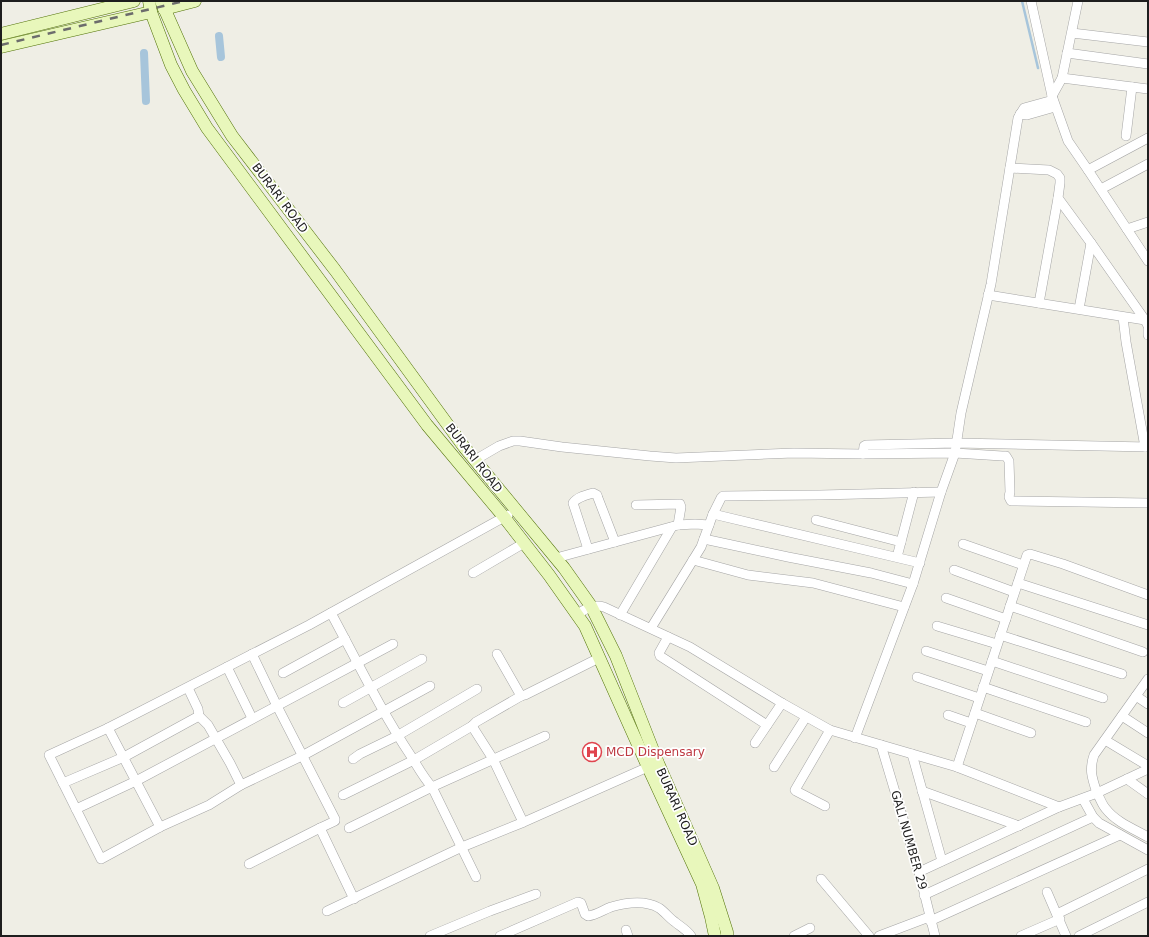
<svg xmlns="http://www.w3.org/2000/svg" width="1149" height="937" font-family="'DejaVu Sans',sans-serif">
<style>
.lines{fill:none;stroke-linecap:round;stroke-linejoin:round}
.stream{stroke:#a7c5db;stroke-width:2.5}
.canal{stroke:#a7c5db;stroke-width:8}
.street-casing{stroke:#a5a5a5;stroke-width:10}
.secondary-casing{stroke:#527209;stroke-width:13}
.street{stroke:#fff;stroke-width:9}
.secondary{stroke:#e8f7bb;stroke-width:12}
.rail{stroke:#6c6c6c;stroke-width:2.5;stroke-dasharray:8 8;stroke-linecap:butt}
.labels{text-anchor:middle;stroke-width:3.5;stroke-linejoin:round;paint-order:stroke}
.street-label{font-size:12px;fill:#1e1e1e;stroke:#fff}
.health-label{font-size:12px;fill:#be3a42;stroke:#fff;text-anchor:start}
</style>
<rect width="100%" height="100%" fill="#efeee5"/>
<g class="lines">
<polyline class="stream" points="1022,1 1038,68"/>
<g class="canal">
<polyline points="219,36 221,57"/>
<polyline points="144,53 146,101"/>
</g>
<g class="street-casing">
<g id="street">
<polyline points="1031,1 1052,96 1068,141 1088,170 1148,261"/>
<polyline points="1072,33 1148,42"/>
<polyline points="1067,53 1148,64"/>
<polyline points="1062,78 1148,89"/>
<polyline points="1052,96 1062,78 1078,1"/>
<polyline points="1020,114 1027,115 1055,107"/>
<polyline points="1126,136 1132,87"/>
<polyline points="1010,168 1049,170 1057,174 1060,178 1060,183 1058,198 1091,243 1145,320"/>
<polyline points="1088,170 1148,138"/>
<polyline points="1101,189 1148,164"/>
<polyline points="1127,229 1148,222"/>
<polyline points="988,295 1145,320 1147,324"/>
<polyline points="1039,303 1058,198"/>
<polyline points="1079,309 1091,243"/>
<polyline points="1123,317 1126,342 1145,447"/>
<polyline points="1148,329 1148,335"/>
<polyline points="863,454 864,446 866,445 956,443 1148,447"/>
<polyline points="475,460 499,446 513,441 520,441 562,447 650,456 676,458 794,453 863,454 955,453 1002,456 1006,456 1009,461 1010,492 1009,497 1011,501 1013,501 1148,503"/>
<polyline points="636,505 680,504 681,507 678,525"/>
<polyline points="713,514 920,563"/>
<polyline points="816,520 901,542"/>
<polyline points="704,539 788,557 871,573 913,584"/>
<polyline points="963,544 1023,565"/>
<path d="M 588,549 L 573,503 C 577,497 586,495 593,493 L 597,495 L 598,498 L 615,542"/>
<polyline points="897,557 914,492"/>
<polyline points="556,558 678,525 695,524 709,525"/>
<polyline points="693,560 748,575 813,583 904,607"/>
<polyline points="954,570 1014,592"/>
<polyline points="473,573 524,543"/>
<polyline points="1018,583 1148,625"/>
<polyline points="946,598 1006,619"/>
<polyline points="1010,606 1143,652"/>
<path d="M 331,613 C 357,661 381,711 411,756 C 418,767 423,777 432,787 L 545,736"/>
<path d="M 577,614 C 586,609 593,604 604,607 L 690,647 L 782,703 L 830,730 L 957,767 L 1059,807 L 1097,793 C 1100,798 1102,805 1106,809 C 1116,822 1134,829 1148,837"/>
<polyline points="620,615 672,527"/>
<polyline points="937,626 997,644"/>
<polyline points="651,628 701,547 713,514 721,498 723,496 820,495 941,492"/>
<polyline points="1000,635 1122,674"/>
<polyline points="668,637 659,653 660,656 767,725"/>
<polyline points="926,651 988,671"/>
<polyline points="252,654 277,706 335,819 335,821 320,828"/>
<polyline points="497,654 521,696"/>
<polyline points="992,661 1103,698"/>
<polyline points="227,667 252,718"/>
<polyline points="283,673 345,639"/>
<polyline points="917,677 979,698"/>
<path d="M 1148,679 L 1094,755 C 1089,770 1092,778 1097,793 L 1148,769"/>
<polyline points="430,686 302,756 241,785 209,805 160,827 101,859 49,755 108,728 309,625 508,515"/>
<polyline points="983,687 1086,722"/>
<polyline points="188,688 198,709 199,716 208,725 230,763 241,785"/>
<polyline points="1136,696 1148,704"/>
<polyline points="343,703 422,659"/>
<polyline points="975,713 1031,733"/>
<polyline points="948,715 971,723"/>
<polyline points="1122,716 1148,733"/>
<polyline points="472,726 493,759 523,822"/>
<polyline points="108,728 160,827"/>
<polyline points="855,738 913,584 941,492 955,453 961,413 991,284 1018,118 1024,108 1053,100"/>
<polyline points="1105,740 1148,766"/>
<polyline points="755,743 782,703"/>
<polyline points="881,745 919,872 935,936"/>
<polyline points="912,754 942,861"/>
<polyline points="353,759 360,754 397,736 477,689"/>
<polyline points="774,767 806,717"/>
<polyline points="957,767 1027,555 1030,554 1063,564 1148,595"/>
<polyline points="1127,779 1148,794"/>
<polyline points="63,783 124,757 199,716"/>
<polyline points="922,791 1019,826"/>
<polyline points="343,795 414,760 472,726 476,722 521,696 525,695 599,658"/>
<polyline points="1083,799 1093,817 1099,823 1148,850"/>
<polyline points="825,806 796,791 795,790 830,730"/>
<polyline points="76,809 136,781 393,644"/>
<polyline points="349,828 432,787 476,877"/>
<polyline points="249,864 320,828 354,899"/>
<polyline points="919,872 1059,807"/>
<polyline points="821,879 869,936"/>
<polyline points="1047,892 1066,936"/>
<polyline points="924,895 1093,817"/>
<polyline points="327,911 462,847 524,822 648,767"/>
<polyline points="1057,914 1148,869"/>
<polyline points="930,921 1120,835"/>
<polyline points="626,930 628,936"/>
<polyline points="430,936 490,911 536,894"/>
<path d="M 500,936 L 578,902 L 581,903 L 585,914 L 588,916 C 596,915 603,910 611,907 C 625,903 645,900 659,908 C 665,912 669,918 675,922 C 681,927 687,930 691,936"/>
<polyline points="794,936 810,928"/>
<polyline points="879,936 929,917"/>
<polyline points="1021,936 1060,919"/>
<polyline points="1079,936 1148,902"/>
</g>
</g>
<g class="secondary-casing">
<g id="secondary">
<polyline points="149,1 151,12 171,65 184,90 207,128 427,425 504,517 549,575 585,626 648,767 702,884 711,917 715,936"/>
<polyline points="161,1 192,71 232,136 335,270 464,447 564,568 591,606 616,656 658,763 713,888 727,932 727,936"/>
<polyline points="164,9 195,1"/>
<polyline points="1,34 134,1"/>
<polyline points="1,47 151,12"/>
</g>
</g>
<use href="#street" class="street"/>
<use href="#secondary" class="secondary"/>
<polyline class="rail" points="1,45 184,1"/>
</g>
<defs>
<g id="hospital-ring" transform="scale(1)"><circle r="9.5" fill="#fff" stroke="#e0444e" stroke-width="1.5"/><path d="M-5-5h3v3.5h4V-5h3V5h-3V1.5h-4V5h-3Z" fill="#e0444e"/></g>
</defs>
<g fill-rule="evenodd">
<use href="#hospital-ring" x="592" y="752"/>
</g>
<g class="labels">
<g class="street-label">
<text transform="translate(280 198) rotate(53)" y="4">BURARI ROAD</text>
<text transform="translate(474 458) rotate(52)" y="4">BURARI ROAD</text>
<text transform="translate(677 807) rotate(66)" y="4">BURARI ROAD</text>
<text transform="translate(909 840) rotate(74)" y="4">GALI NUMBER 29</text>
</g>
<g class="health-label">
<text x="606" y="756">MCD Dispensary</text>
</g>
</g>
<rect width="1149" height="937" fill="none" stroke="#1e1e1e" stroke-width="4"/>
</svg>
